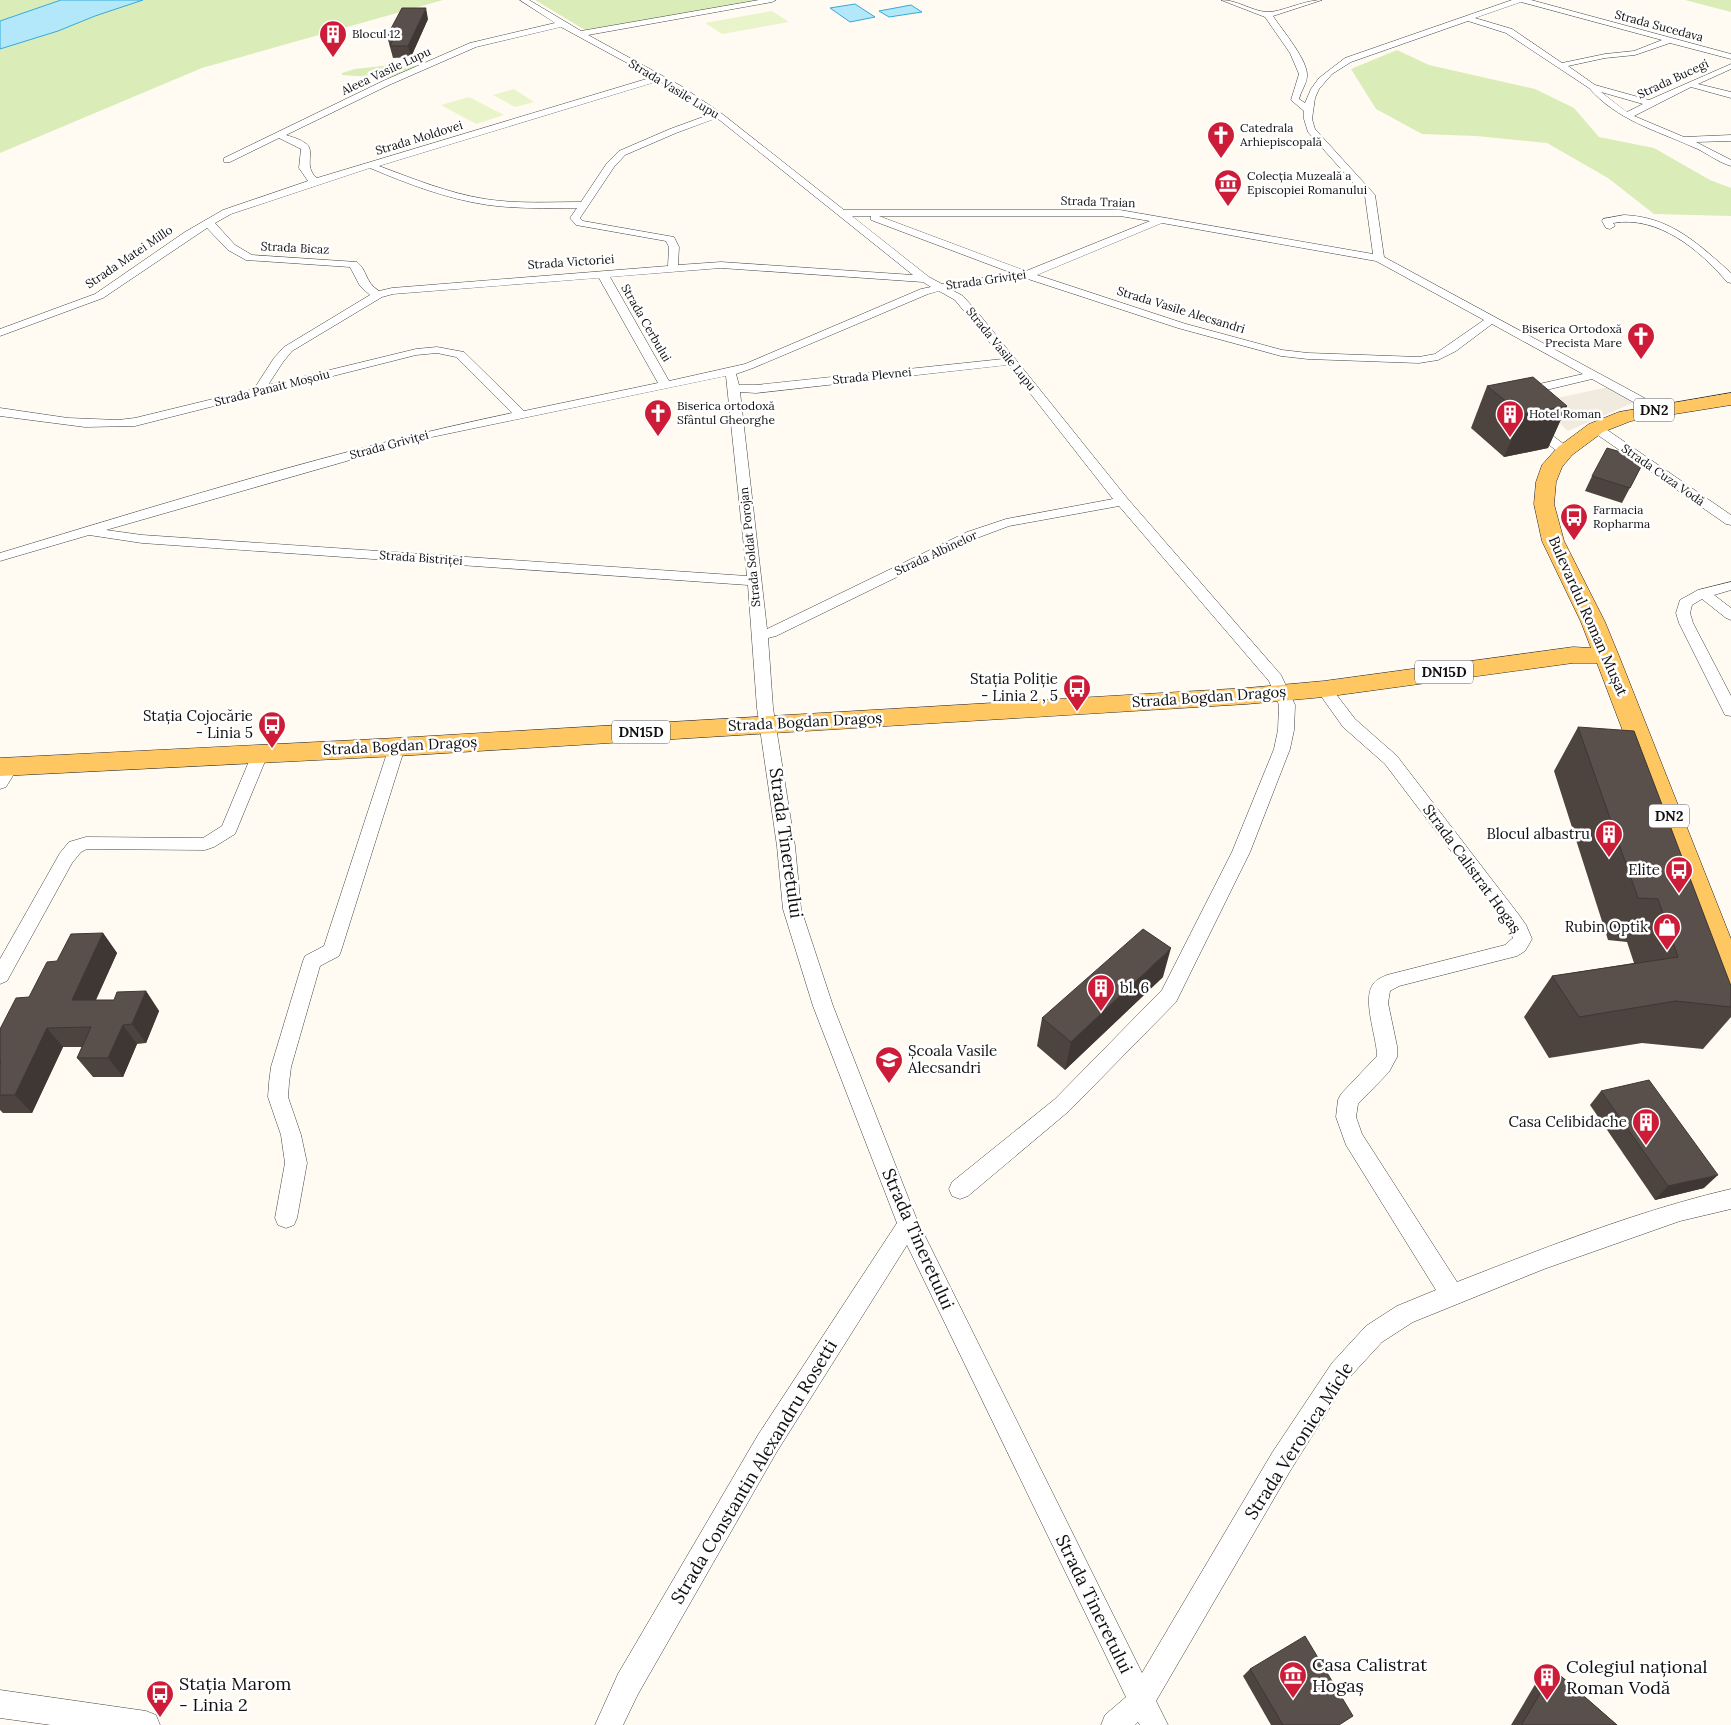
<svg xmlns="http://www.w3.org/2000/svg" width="1731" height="1725" font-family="Lora,serif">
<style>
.green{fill:#daedb8}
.pitch{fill:#eaf4cb}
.plaza{fill:#f1eadf}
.water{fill:#b3e8fb;stroke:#34a9d8}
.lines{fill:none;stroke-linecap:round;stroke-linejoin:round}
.minor-casing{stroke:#434343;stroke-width:1}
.primary-casing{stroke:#212121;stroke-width:1}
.minor{fill:#fff;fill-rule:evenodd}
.primary{fill:#ffc762;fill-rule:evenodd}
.wall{fill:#4d4440}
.shaded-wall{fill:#3e3734}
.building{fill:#594f4b;stroke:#3e3734}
.labels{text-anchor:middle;stroke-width:5;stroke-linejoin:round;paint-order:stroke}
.far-street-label{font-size:12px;fill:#101010;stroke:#fff}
.far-poi-label{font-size:12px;fill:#101010;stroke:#fff;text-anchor:start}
.shield{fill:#fff;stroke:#585858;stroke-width:1}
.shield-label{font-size:14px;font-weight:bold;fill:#101010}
.street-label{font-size:15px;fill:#101010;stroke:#fff}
.poi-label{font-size:15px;fill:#101010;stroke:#fff;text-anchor:end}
.near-street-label{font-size:18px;fill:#101010;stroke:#fff}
.near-poi-label{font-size:18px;fill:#101010;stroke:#fff;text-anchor:start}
</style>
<rect width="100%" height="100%" fill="#fffbf2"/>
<g class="green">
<polygon points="0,0 61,0 0,21"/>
<polygon points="143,0 443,0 202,68 0,153 0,49 58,31 95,16"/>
<polygon points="535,0 759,0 585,30"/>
<polygon points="1685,0 1731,0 1731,12"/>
<polygon points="1397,50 1429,65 1535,89 1574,108 1599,137 1654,148 1710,180 1731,188 1731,216 1654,214 1608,178 1547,143 1476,136 1422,134 1376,109 1351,69"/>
<polygon points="400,64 420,67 388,78 342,75 342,73 355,69"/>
</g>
<g class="pitch">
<polygon points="772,11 789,22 722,34 705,23"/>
<polygon points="514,89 534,102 515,107 493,95"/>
<polygon points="469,97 504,115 476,124 441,105"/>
</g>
<polygon class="plaza" points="1609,387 1635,402 1568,431 1538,402"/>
<g class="water">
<polygon points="61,0 143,0 95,16 58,31 0,49 0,21"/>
<polygon points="855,4 875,17 850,22 830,8"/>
<polygon points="911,5 922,12 889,17 879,11"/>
</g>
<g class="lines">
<g class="minor-casing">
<g id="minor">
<path d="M 520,0 L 529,0 L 581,31 L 759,0 L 776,0 L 772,2 L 588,35 L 681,86 L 721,113 L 844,210 L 1120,210 L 1373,254 L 1365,196 L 1308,132 L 1304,119 L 1304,111 L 1291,100 L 1299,74 L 1290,53 L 1265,17 L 1221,0 C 1238,0 1251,11 1267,12 C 1279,13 1304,0 1322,0 L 1273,16 C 1282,30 1309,61 1307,77 C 1306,85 1301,91 1299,99 L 1305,103 L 1311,89 L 1319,78 L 1345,58 L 1512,0 L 1531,0 L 1731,54 L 1731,59 L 1670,43 L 1635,55 L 1605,58 L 1568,66 L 1595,85 L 1649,100 L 1731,64 L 1731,69 L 1698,84 L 1731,92 L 1731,98 L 1691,87 L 1634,116 L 1684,137 L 1731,135 L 1731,141 L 1696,142 L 1731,160 L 1731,166 C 1717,162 1706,152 1693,147 C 1655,130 1617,120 1589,88 L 1506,33 L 1468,21 L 1351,62 L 1332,74 L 1319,89 L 1315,98 L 1312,119 L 1315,129 L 1375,195 L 1384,257 L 1661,407 L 1663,410 L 1661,413 L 1653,413 L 1592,379 L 1521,396 L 1517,395 L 1515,392 L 1517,389 L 1583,374 L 1492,324 L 1456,351 L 1438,360 L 1419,363 L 1308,359 L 1281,356 L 1178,328 L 1025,278 L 950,289 L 963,296 L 979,314 L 1127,498 L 1281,675 L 1295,705 L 1294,730 L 1290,749 L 1250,852 L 1176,1002 L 1069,1111 L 968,1196 L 960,1199 L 952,1196 L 949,1189 L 952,1182 L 1055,1099 L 1162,990 L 1232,852 L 1274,749 L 1278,730 L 1279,705 L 1269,681 L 1119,506 L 1009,526 L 977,538 L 776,636 L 768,638 L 773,708 L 795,846 L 801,909 L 833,1006 L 917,1220 L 1142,1673 L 1272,1453 L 1332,1363 L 1366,1326 L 1397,1306 L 1436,1290 L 1346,1145 L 1336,1117 L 1338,1100 L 1341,1094 L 1377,1056 C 1377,1037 1361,998 1374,983 C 1377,979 1383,977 1387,975 L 1505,945 L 1513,938 L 1507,925 L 1385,764 L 1343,727 L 1316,689 L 1319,685 L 1324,684 L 1329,685 L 1355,719 L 1397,756 L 1519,915 L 1526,925 L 1532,939 L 1525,951 L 1517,956 L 1399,986 L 1390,991 L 1388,1003 L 1397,1046 L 1397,1057 L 1389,1072 L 1358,1104 L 1356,1117 L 1362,1134 L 1457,1282 C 1547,1247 1637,1211 1731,1189 L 1731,1209 L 1680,1221 L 1544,1269 L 1413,1322 L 1382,1342 L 1348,1379 L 1290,1471 L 1156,1701 L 1168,1725 L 1140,1725 L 1138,1722 L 1135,1725 L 1101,1725 L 1105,1715 L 1126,1697 L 907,1245 L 776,1453 L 638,1694 L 623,1725 L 595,1725 L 618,1674 L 758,1435 L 897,1223 L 813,1006 L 783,909 L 777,846 L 757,708 L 748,585 L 142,543 L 89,535 L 0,561 L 0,553 C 169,502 339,449 512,413 L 456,357 L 437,353 L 416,355 L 135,426 L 85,427 L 0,416 L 0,408 L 68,418 L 118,420 L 135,418 L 254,389 L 274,358 L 284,347 L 370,295 L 360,286 L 350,267 L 246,260 L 228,250 L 207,228 L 103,298 L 0,336 L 0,329 L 95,294 L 185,232 L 223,210 L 308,181 L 299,168 L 301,149 L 279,138 L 230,162 L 224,162 L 224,158 L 383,81 L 470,43 L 555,23 ZM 1521,2 L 1662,40 L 1634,51 L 1605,54 L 1562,63 L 1512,29 L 1475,18 ZM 561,27 L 653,77 L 317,178 C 302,166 317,150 305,143 C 300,139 292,137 286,135 L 389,85 L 476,47 ZM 659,81 L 711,114 L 670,129 L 619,151 L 607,163 L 581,202 C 549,202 517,204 485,199 C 448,193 414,179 379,166 ZM 1601,92 L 1643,104 L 1627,112 ZM 717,118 L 913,275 L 721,262 L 678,265 L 679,247 L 674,237 L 583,221 L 580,218 L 614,167 L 625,155 L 676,133 ZM 370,168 C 408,184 447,199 488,205 C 517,209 547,208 577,208 L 570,218 L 576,225 L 666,241 L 669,247 L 668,266 L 392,288 L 379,291 C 364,281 368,271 357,262 L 252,255 L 235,245 L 215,223 L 231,214 ZM 852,216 L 871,216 L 871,220 L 1012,273 L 942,284 L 929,277 ZM 879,216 L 1120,216 L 1150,221 L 1026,271 ZM 1162,223 L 1376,261 L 1484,320 L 1435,354 L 1419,357 L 1308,353 L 1282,350 L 1186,324 L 1037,275 ZM 721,268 L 923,282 L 931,287 L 921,289 L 745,364 L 669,381 L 610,277 ZM 599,278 L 658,383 L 524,411 L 464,352 L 437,347 L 416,349 L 268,385 L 283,362 L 292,351 L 382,297 L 393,294 ZM 939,291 L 955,300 L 1003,359 L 756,385 L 739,385 L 736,374 L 753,368 L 928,294 ZM 1008,365 L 1113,499 L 1006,519 L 967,532 L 767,629 L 740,392 L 756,393 ZM 726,376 L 747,576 L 142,535 L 106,530 L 427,438 Z"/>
<path d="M 1624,215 C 1670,217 1696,242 1729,271 L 1731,273 L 1731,283 L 1727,282 C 1700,250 1658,215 1613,223 L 1615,226 L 1610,229 L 1606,228 L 1602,221 L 1603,219 Z"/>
<polygon points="1532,422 1536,423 1569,448 1571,451 1569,454 1561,454 1528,429 1526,426 1528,423"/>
<polygon points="1596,424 1600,425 1731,515 1731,525 1726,524 1592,431 1590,428"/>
<polygon points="1731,582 1731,590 1714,595 1731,608 1731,620 1726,618 1702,599 1692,605 1690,613 1693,623 1731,696 1731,716 1725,715 1679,623 1676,613 1680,600 1698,590"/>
<polygon points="397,741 403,743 405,747 341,951 339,956 320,966 291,1067 289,1083 288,1097 301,1135 307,1163 297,1218 294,1225 286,1228 278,1225 275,1218 285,1163 281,1135 268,1097 269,1083 271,1067 303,961 305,956 324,946 389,747 391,743"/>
<polygon points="260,748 266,750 268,754 235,834 214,847 205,850 87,849 81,852 72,863 7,981 0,984 0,959 60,853 69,842 86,837 203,838 222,826 252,754 254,750"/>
<polygon points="11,760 17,762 19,766 6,787 0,789 0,770 5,762"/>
<polygon points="0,1690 146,1711 156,1715 160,1725 51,1725 0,1718"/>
</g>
</g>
<g class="primary-casing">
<polygon id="primary" points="1731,393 1731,405 1631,421 1603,432 1572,455 1562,467 1556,482 1554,504 1564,541 1605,622 1619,656 1731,939 1731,988 1721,984 1716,976 1597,663 1573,663 1324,697 1247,704 397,756 0,776 0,758 397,738 1247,688 1324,681 1573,647 1591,648 1581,622 1542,541 1534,504 1536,482 1542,465 1558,447 1589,424 1619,412"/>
</g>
<use href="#minor" class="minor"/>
<use href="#primary" class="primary"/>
</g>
<g class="wall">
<polygon points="428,19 411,57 393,58 387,36"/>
<polygon points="1487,386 1567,406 1548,448 1504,457 1471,428"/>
<polygon points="1645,459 1622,503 1585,491 1592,476"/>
<polygon points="1578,727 1731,986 1731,1017 1703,1049 1642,1043 1549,1058 1524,1017 1552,976 1634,963 1627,942 1608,940 1554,771"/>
<polygon points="103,933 117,953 96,1000 114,1000 146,991 159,1011 146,1043 137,1044 123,1077 93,1077 77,1058 82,1047 63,1047 32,1113 3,1113 0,1110 0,1029 29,997 57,961"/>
<polygon points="1163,977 1065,1070 1037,1046 1042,1018"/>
<polygon points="1601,1091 1704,1188 1655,1200 1590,1105"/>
<polygon points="1250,1669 1339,1725 1271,1725 1243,1676"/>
<polygon points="1554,1670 1617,1725 1511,1725 1540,1676"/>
</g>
<g class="shaded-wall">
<polygon points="426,8 428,19 411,57 408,46"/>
<polygon points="1567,406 1548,448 1504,457 1522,414"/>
<polygon points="103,933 117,953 87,1019 72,1000"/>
<polygon points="1171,948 1163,977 1065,1070 1071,1042"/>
<polygon points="146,991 159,1011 146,1043 132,1024"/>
<polygon points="123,1025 137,1044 123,1077 108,1058"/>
<polygon points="47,1028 63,1047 32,1113 15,1095"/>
<polygon points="1718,1175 1704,1188 1655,1200 1668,1186"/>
</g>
<g class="building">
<polygon points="402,8 426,8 408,46 390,46 395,36 387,36"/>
<polygon points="1533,377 1567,406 1522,414 1487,386"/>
<polygon points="1607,448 1645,459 1630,488 1592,476"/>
<polygon points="1578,727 1634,731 1731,986 1731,1007 1676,1001 1579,1017 1552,976 1678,957 1658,899 1638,898"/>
<polygon points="1143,929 1171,948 1071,1042 1042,1018"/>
<polygon points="103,933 72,1000 114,1000 117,992 146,991 132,1024 123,1025 108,1058 77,1058 91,1027 47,1028 15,1095 0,1095 0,1064 1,1062 0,1062 0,1029 16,998 29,997 47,962 57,961 71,934"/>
<polygon points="1649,1080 1718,1175 1668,1186 1601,1091"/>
<polygon points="1305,1636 1353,1716 1339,1725 1283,1725 1250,1669"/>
<polygon points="1554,1670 1617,1725 1523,1725 1522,1724"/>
</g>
<defs>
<g id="building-pin" transform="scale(1.4375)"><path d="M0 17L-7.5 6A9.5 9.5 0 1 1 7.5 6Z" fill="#cc1c38" stroke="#fff"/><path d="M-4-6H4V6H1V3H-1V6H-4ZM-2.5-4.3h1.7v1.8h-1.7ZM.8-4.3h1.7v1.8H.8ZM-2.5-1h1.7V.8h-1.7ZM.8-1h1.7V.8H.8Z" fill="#fff"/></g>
<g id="church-pin" transform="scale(1.4375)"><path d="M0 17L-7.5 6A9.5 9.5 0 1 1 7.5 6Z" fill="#cc1c38" stroke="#fff"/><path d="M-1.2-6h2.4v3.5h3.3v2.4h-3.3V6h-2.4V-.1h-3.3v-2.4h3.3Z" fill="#fff"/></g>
<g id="museum-pin" transform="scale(1.4375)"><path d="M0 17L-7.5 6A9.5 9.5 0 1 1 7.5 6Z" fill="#cc1c38" stroke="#fff"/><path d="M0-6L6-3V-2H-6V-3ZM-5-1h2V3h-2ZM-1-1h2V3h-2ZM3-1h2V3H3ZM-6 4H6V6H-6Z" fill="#fff"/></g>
<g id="bus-pin" transform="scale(1.4375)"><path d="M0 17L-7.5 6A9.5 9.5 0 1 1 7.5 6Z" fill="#cc1c38" stroke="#fff"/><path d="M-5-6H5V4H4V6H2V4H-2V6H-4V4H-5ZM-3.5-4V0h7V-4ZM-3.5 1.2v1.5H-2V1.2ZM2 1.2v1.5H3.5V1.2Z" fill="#fff"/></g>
<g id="shop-pin" transform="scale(1.4375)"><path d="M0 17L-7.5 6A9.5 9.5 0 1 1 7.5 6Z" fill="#cc1c38" stroke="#fff"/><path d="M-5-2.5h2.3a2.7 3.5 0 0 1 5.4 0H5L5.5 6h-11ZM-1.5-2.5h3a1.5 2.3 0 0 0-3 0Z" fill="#fff"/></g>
<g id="school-pin" transform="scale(1.4375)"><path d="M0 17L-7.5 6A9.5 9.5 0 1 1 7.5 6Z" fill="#cc1c38" stroke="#fff"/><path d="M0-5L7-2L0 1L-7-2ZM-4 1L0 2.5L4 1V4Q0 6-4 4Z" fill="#fff"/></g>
</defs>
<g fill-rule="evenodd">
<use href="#building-pin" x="333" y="34"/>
<use href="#church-pin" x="1221" y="135"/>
<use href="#museum-pin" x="1228" y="183"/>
<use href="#church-pin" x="1641" y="336"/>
<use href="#church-pin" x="658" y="413"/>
<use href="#building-pin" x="1510" y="414"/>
<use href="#bus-pin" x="1574" y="517"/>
<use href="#bus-pin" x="1077" y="688"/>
<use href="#bus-pin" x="272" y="725"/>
<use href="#building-pin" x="1609" y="834"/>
<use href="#bus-pin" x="1679" y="870"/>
<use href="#shop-pin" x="1667" y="927"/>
<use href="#building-pin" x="1101" y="988"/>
<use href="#school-pin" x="889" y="1060"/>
<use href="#building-pin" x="1646" y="1122"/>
<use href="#museum-pin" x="1293" y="1675"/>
<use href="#building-pin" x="1547" y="1677"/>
<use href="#bus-pin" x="160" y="1694"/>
</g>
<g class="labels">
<g class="far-street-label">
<text transform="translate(1659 26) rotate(15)" y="4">Strada Sucedava</text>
<text transform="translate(386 71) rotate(-25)" y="4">Aleea Vasile Lupu</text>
<text transform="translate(1673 79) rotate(-25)" y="4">Strada Bucegi</text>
<text transform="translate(674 89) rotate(31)" y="4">Strada Vasile Lupu</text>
<text transform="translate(419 138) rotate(-17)" y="4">Strada Moldovei</text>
<text transform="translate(1098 202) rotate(2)" y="4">Strada Traian</text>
<text transform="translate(295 248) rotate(3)" y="4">Strada Bicaz</text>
<text transform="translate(129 257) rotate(-34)" y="4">Strada Matei Millo</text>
<text transform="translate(571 262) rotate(-4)" y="4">Strada Victoriei</text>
<text transform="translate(986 280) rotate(-8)" y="4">Strada Griviței</text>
<text transform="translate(1181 310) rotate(17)" y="4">Strada Vasile Alecsandri</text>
<text transform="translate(646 323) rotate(60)" y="4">Strada Cerbului</text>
<text transform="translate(1001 349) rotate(51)" y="4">Strada Vasile Lupu</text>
<text transform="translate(872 376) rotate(-6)" y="4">Strada Plevnei</text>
<text transform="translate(272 388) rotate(-14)" y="4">Strada Panait Moșoiu</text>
<text transform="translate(389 445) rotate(-15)" y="4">Strada Griviței</text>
<text transform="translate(1663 475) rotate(35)" y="4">Strada Cuza Vodă</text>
<text transform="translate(750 547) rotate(-96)" y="4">Strada Soldat Porojan</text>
<text transform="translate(936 553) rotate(-25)" y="4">Strada Albinelor</text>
<text transform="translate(421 558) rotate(4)" y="4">Strada Bistriței</text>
</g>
<g class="far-poi-label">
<text x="352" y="38">Blocul 12</text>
<text x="1240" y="132">Catedrala<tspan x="1240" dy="14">Arhiepiscopală</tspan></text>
<text x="1247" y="180">Colecția Muzeală a<tspan x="1247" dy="14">Episcopiei Romanului</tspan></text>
<text x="1622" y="333" text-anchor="end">Biserica Ortodoxă<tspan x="1622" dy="14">Precista Mare</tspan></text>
<text x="677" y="410">Biserica ortodoxă<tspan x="677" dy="14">Sfântul Gheorghe</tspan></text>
<text x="1529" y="418">Hotel Roman</text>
<text x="1593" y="514">Farmacia<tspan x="1593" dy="14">Ropharma</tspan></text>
</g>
<g class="shield">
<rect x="1634" y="398.5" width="40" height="23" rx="4"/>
<rect x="1415" y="660.5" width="58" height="23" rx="4"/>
<rect x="612" y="720.5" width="58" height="23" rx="4"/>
<rect x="1649" y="804.5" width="40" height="23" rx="4"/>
</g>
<g class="shield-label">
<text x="1654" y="415">DN2</text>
<text x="1444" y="677">DN15D</text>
<text x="641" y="737">DN15D</text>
<text x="1669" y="821">DN2</text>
</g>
<g class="street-label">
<text transform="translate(1588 616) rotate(66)" y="5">Bulevardul Roman Mușat</text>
<text transform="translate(1209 697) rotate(-4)" y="5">Strada Bogdan Dragoș</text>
<text transform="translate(805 722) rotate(-3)" y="5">Strada Bogdan Dragoș</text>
<text transform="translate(400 746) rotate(-3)" y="5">Strada Bogdan Dragoș</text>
<text transform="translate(1472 869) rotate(54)" y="5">Strada Calistrat Hogaș</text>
</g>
<g class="poi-label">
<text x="1058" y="684">Stația Poliție<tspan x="1058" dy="17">- Linia 2 , 5</tspan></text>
<text x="253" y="721">Stația Cojocărie<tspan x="253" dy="17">- Linia 5</tspan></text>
<text x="1590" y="839">Blocul albastru</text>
<text x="1660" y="875">Elite</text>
<text x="1648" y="932">Rubin Optik</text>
<text x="1120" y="993" text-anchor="start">bl. 6</text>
<text x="908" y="1056" text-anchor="start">Școala Vasile<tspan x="908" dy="17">Alecsandri</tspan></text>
<text x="1627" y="1127">Casa Celibidache</text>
</g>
<g class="near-street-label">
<text transform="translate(786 843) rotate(82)" y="6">Strada Tineretului</text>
<text transform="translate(918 1239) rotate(66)" y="6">Strada Tineretului</text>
<text transform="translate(1299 1441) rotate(-57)" y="6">Strada Veronica Micle</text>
<text transform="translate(754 1472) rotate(-59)" y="6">Strada Constantin Alexandru Rosetti</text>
<text transform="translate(1094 1604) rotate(64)" y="6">Strada Tineretului</text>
</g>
<g class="near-poi-label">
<text x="1312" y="1671">Casa Calistrat<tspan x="1312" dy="21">Hogaș</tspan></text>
<text x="1566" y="1673">Colegiul național<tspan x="1566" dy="21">Roman Vodă</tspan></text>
<text x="179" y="1690">Stația Marom<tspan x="179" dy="21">- Linia 2</tspan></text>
</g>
</g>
</svg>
